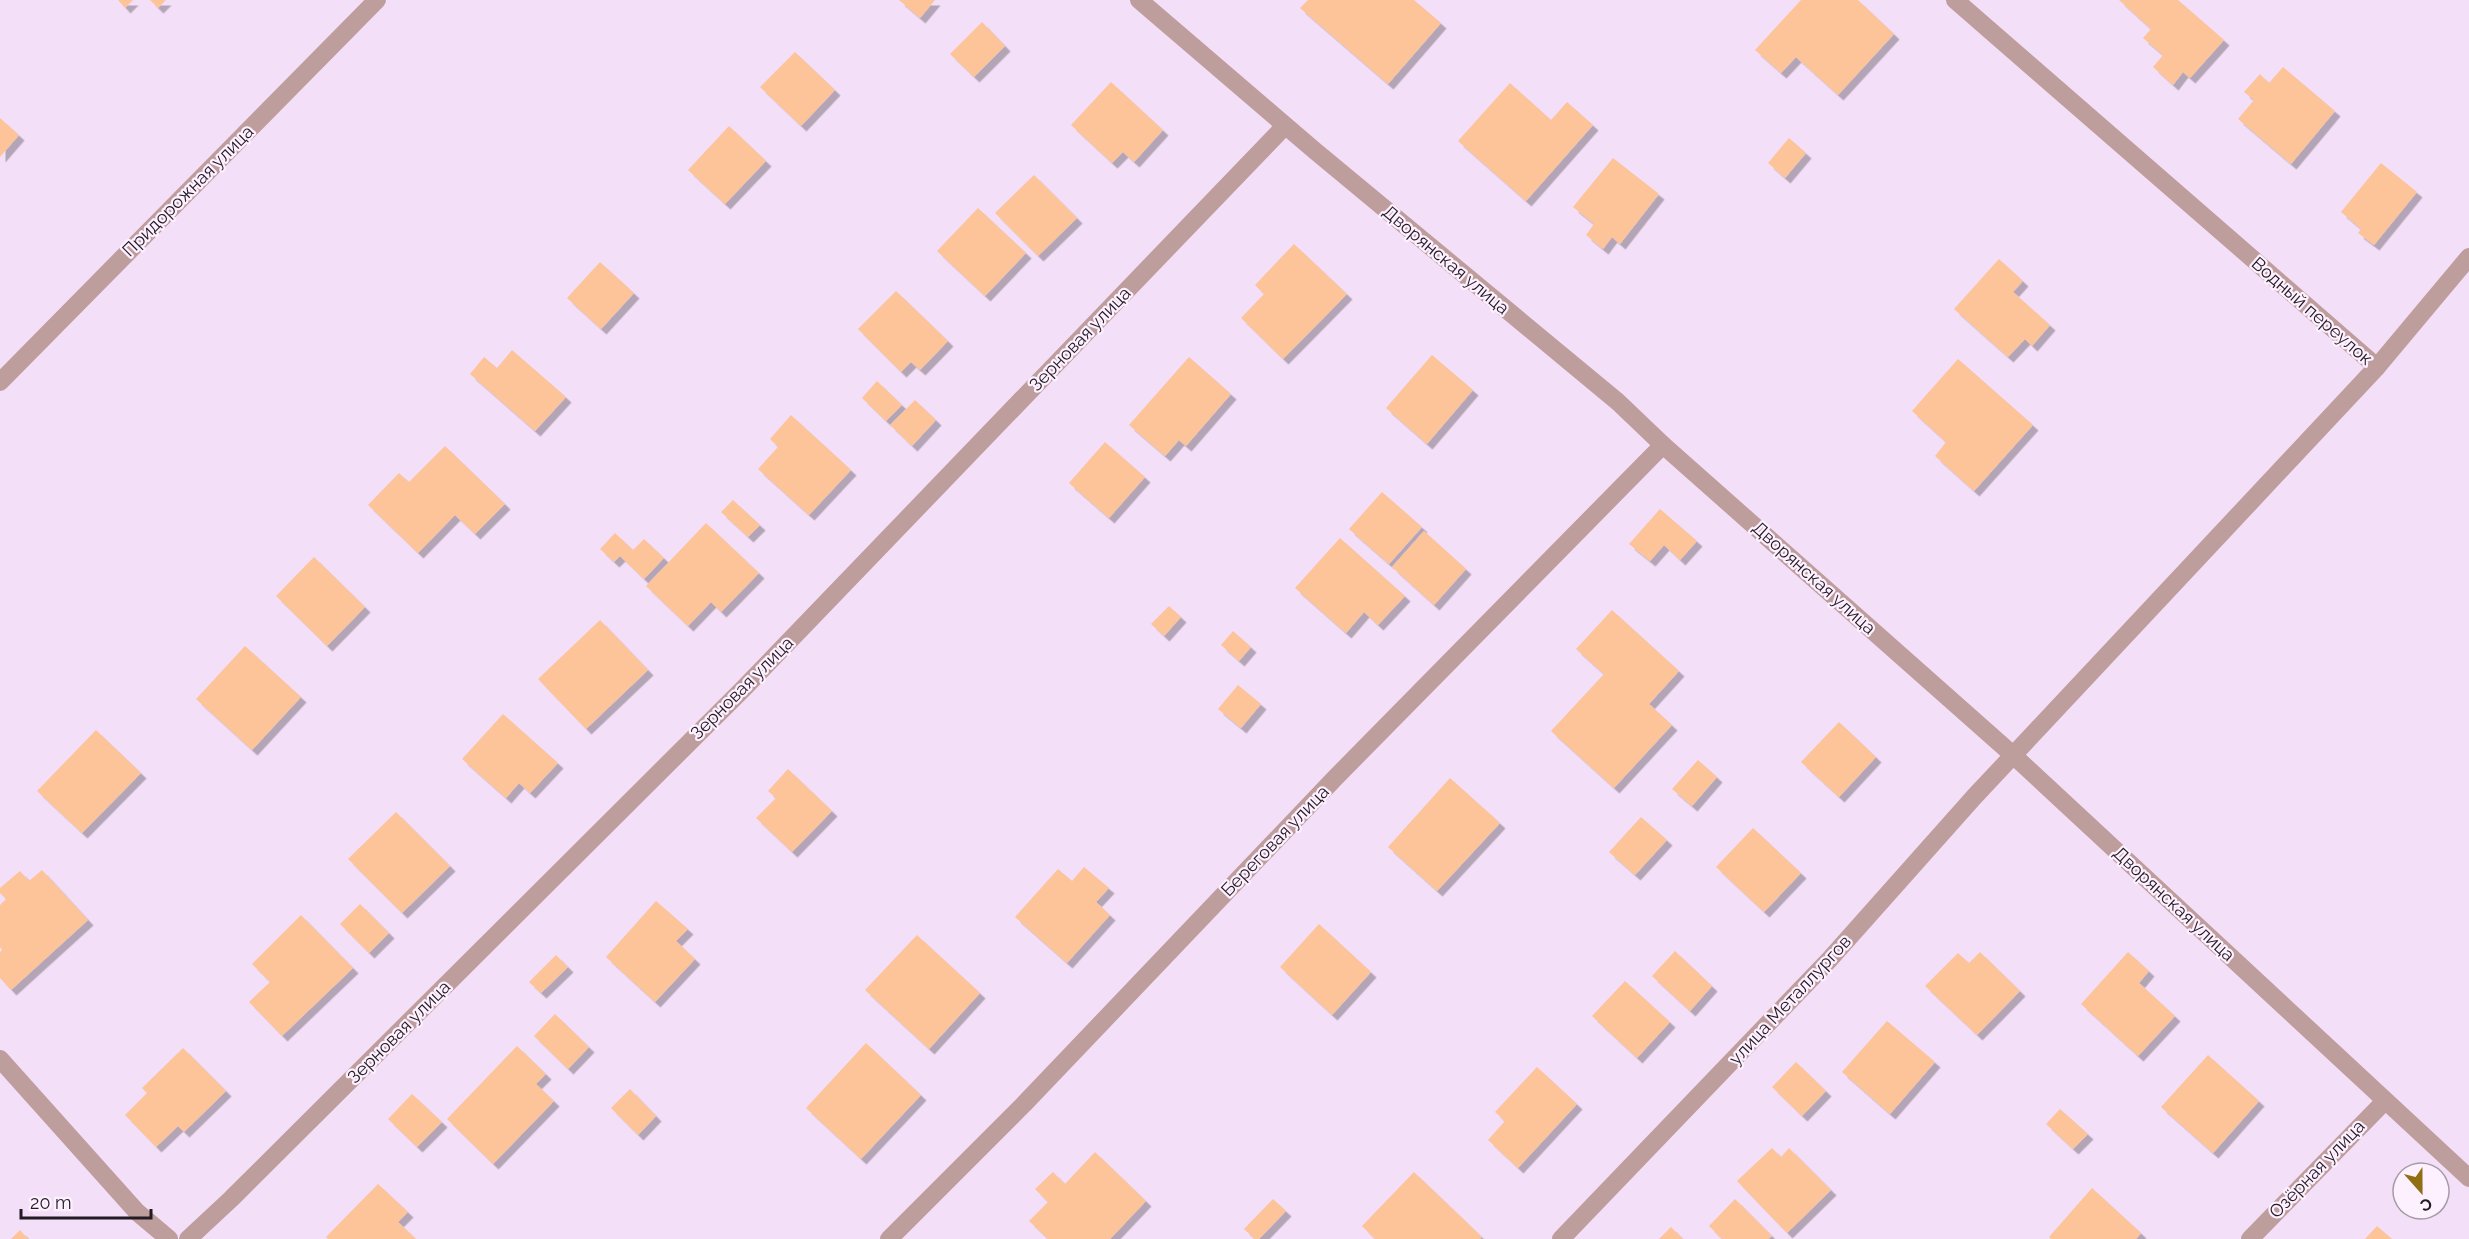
<svg xmlns="http://www.w3.org/2000/svg" width="2469" height="1239" font-family="Raleway,sans-serif">
<style>
.building{fill:#fdc399;filter:url(#shadow)}
.lines{fill:none;stroke-linecap:round;stroke-linejoin:round}
.minor{stroke:#be9d9d;stroke-width:18}
.labels{text-anchor:middle;stroke-width:4.5;stroke-linejoin:round;paint-order:stroke}
.street-label{font-size:18px;fill:#221b23;stroke:#fdf0ff}
</style>
<defs>
<filter id="shadow"><feDropShadow dx="5.5" dy="5.5" stdDeviation="0" flood-color="#0004"/></filter>
</defs>
<rect width="100%" height="100%" fill="#f4dff8"/>
<g class="building">
<polygon points="118,0 133,0 125,8"/>
<polygon points="150,0 166,0 158,8"/>
<polygon points="899,0 935,0 920,18"/>
<polygon points="1308,0 1414,0 1441,23 1388,84 1300,8"/>
<polygon points="1801,0 1858,0 1894,34 1838,95 1796,57 1781,73 1755,50"/>
<polygon points="2119,0 2178,0 2224,40 2190,78 2183,72 2173,85 2153,67 2163,55 2143,38 2151,29"/>
<polygon points="982,22 1005,46 974,77 950,54"/>
<polygon points="795,52 835,90 801,126 760,87"/>
<polygon points="2283,67 2335,111 2291,164 2238,119 2254,100 2244,92 2260,74 2269,83"/>
<polygon points="1111,82 1163,130 1134,162 1123,152 1112,163 1071,125"/>
<polygon points="1510,83 1551,120 1567,102 1593,125 1526,201 1458,141"/>
<polygon points="0,118 19,135 0,157"/>
<polygon points="729,126 766,161 725,204 688,170"/>
<polygon points="1789,138 1806,153 1785,178 1768,163"/>
<polygon points="1613,158 1659,194 1620,244 1612,237 1603,249 1586,235 1594,224 1573,207"/>
<polygon points="2381,163 2417,192 2374,245 2358,233 2361,229 2341,212"/>
<polygon points="1034,175 1077,218 1038,256 995,213"/>
<polygon points="978,208 1026,253 985,296 937,251"/>
<polygon points="1294,244 1347,294 1283,359 1241,318 1264,294 1255,285"/>
<polygon points="1999,259 2023,281 2013,292 2050,325 2032,346 2025,339 2008,357 1954,309"/>
<polygon points="600,262 634,293 601,329 567,298"/>
<polygon points="896,291 948,341 920,370 911,362 901,372 858,329"/>
<polygon points="512,350 566,397 535,431 470,374 484,357 497,368"/>
<polygon points="1432,355 1473,390 1427,444 1386,408"/>
<polygon points="1189,357 1231,394 1186,446 1179,440 1165,456 1129,425"/>
<polygon points="1958,359 2033,425 1974,491 1935,456 1946,442 1912,411"/>
<polygon points="877,381 902,405 886,421 862,398"/>
<polygon points="915,400 936,420 912,446 890,425"/>
<polygon points="791,415 851,470 809,515 758,469 778,447 770,439"/>
<polygon points="1105,442 1145,477 1109,518 1069,483"/>
<polygon points="445,446 505,504 475,534 455,515 418,553 368,505 399,473 409,482"/>
<polygon points="1382,492 1422,527 1389,564 1349,529"/>
<polygon points="733,500 760,525 748,537 721,512"/>
<polygon points="1660,509 1697,541 1680,560 1664,545 1650,561 1629,544"/>
<polygon points="706,523 759,573 721,612 711,602 688,626 646,586"/>
<polygon points="1424,531 1466,569 1434,605 1392,567"/>
<polygon points="615,533 633,550 644,539 664,558 644,579 620,556 614,562 600,549"/>
<polygon points="1340,538 1405,596 1378,625 1364,612 1346,633 1295,588"/>
<polygon points="314,557 365,607 327,646 276,596"/>
<polygon points="1169,606 1181,617 1164,636 1151,624"/>
<polygon points="1612,610 1679,671 1649,704 1672,725 1614,788 1551,731 1604,674 1576,649"/>
<polygon points="600,620 648,670 586,729 538,679"/>
<polygon points="1233,631 1251,647 1239,661 1221,645"/>
<polygon points="245,646 301,697 252,750 196,699"/>
<polygon points="1238,685 1261,704 1241,728 1218,709"/>
<polygon points="503,714 558,763 530,793 519,783 506,798 462,759"/>
<polygon points="1839,722 1876,757 1839,797 1801,762"/>
<polygon points="96,730 141,773 82,833 37,791"/>
<polygon points="1698,760 1717,777 1692,806 1672,789"/>
<polygon points="788,769 832,811 792,852 756,818 776,798 768,791"/>
<polygon points="1450,778 1500,823 1437,891 1388,847"/>
<polygon points="396,812 450,866 402,913 348,859"/>
<polygon points="1641,817 1667,840 1635,875 1609,852"/>
<polygon points="1753,828 1801,873 1764,912 1716,867"/>
<polygon points="1084,867 1109,888 1096,902 1110,915 1067,963 1015,917 1058,869 1072,881"/>
<polygon points="42,870 88,920 11,990 0,978 0,952 2,950 0,947 0,905 6,899 0,893 0,888 20,871 29,881"/>
<polygon points="656,901 688,929 676,941 695,959 655,1002 606,957"/>
<polygon points="360,904 389,933 369,953 340,924"/>
<polygon points="301,915 353,968 282,1036 249,1002 270,982 252,964"/>
<polygon points="1319,924 1371,972 1332,1015 1280,967"/>
<polygon points="917,935 980,993 929,1049 865,990"/>
<polygon points="1675,951 1712,986 1690,1011 1652,976"/>
<polygon points="1980,952 2020,991 1977,1035 1925,986 1958,953 1969,963"/>
<polygon points="2128,952 2149,971 2139,983 2175,1016 2138,1056 2081,1004"/>
<polygon points="556,955 568,967 541,993 529,982"/>
<polygon points="1625,981 1670,1022 1637,1058 1592,1016"/>
<polygon points="555,1014 589,1047 568,1069 534,1036"/>
<polygon points="1887,1021 1935,1062 1890,1114 1842,1072"/>
<polygon points="866,1043 921,1095 861,1159 806,1108"/>
<polygon points="517,1046 546,1074 536,1084 554,1101 493,1164 447,1119"/>
<polygon points="183,1048 226,1091 184,1132 178,1126 156,1147 125,1115 147,1093 142,1088"/>
<polygon points="2208,1055 2259,1101 2213,1153 2161,1107"/>
<polygon points="1796,1062 1826,1091 1802,1116 1772,1087"/>
<polygon points="1537,1067 1577,1104 1518,1168 1488,1140 1505,1121 1495,1112"/>
<polygon points="630,1089 656,1116 638,1135 611,1108"/>
<polygon points="412,1094 442,1122 417,1147 388,1119"/>
<polygon points="2060,1109 2088,1134 2073,1149 2046,1124"/>
<polygon points="1772,1148 1781,1157 1789,1148 1831,1190 1787,1233 1737,1181"/>
<polygon points="1095,1152 1146,1201 1110,1239 1048,1239 1029,1221 1048,1202 1035,1189 1053,1172 1065,1184"/>
<polygon points="1414,1172 1482,1237 1480,1239 1375,1239 1362,1226"/>
<polygon points="378,1184 408,1212 398,1222 416,1239 328,1239 326,1237"/>
<polygon points="2092,1188 2141,1233 2136,1239 2051,1239 2049,1237"/>
<polygon points="1273,1199 1286,1211 1259,1239 1255,1239 1244,1229"/>
<polygon points="1735,1199 1772,1236 1768,1239 1722,1239 1709,1226"/>
<polygon points="2377,1226 2392,1239 2365,1239"/>
<polygon points="1671,1227 1683,1239 1659,1239"/>
<polygon points="20,1230 28,1239 11,1239"/>
</g>
<g class="lines">
<g class="minor">
<polyline points="1139,0 1314,150 1618,402 1663,445 2013,755 2469,1178"/>
<polyline points="2377,367 2469,257"/>
<polyline points="0,382 377,0"/>
<polyline points="0,1059 137,1212 169,1239"/>
<polyline points="188,1239 231,1199 743,689 1285,126"/>
<polyline points="889,1239 1024,1104 1336,777 1663,445"/>
<polyline points="1561,1239 1829,960 1974,797 2377,367 1955,0"/>
<polyline points="2250,1239 2385,1101"/>
</g>
</g>
<g class="labels">
<g class="street-label">
<text transform="translate(188 191) rotate(-45)" y="6">Придорожная улица</text>
<text transform="translate(1446 260) rotate(40)" y="6">Дворянская улица</text>
<text transform="translate(2312 311) rotate(41)" y="6">Водный переулок</text>
<text transform="translate(1080 339) rotate(-46)" y="6">Зерновая улица</text>
<text transform="translate(1814 578) rotate(42)" y="6">Дворянская улица</text>
<text transform="translate(742 688) rotate(-45)" y="6">Зерновая улица</text>
<text transform="translate(1275 841) rotate(-46)" y="6">Береговая улица</text>
<text transform="translate(2174 904) rotate(43)" y="6">Дворянская улица</text>
<text transform="translate(1790 1000) rotate(-47)" y="6">улица Металлургов</text>
<text transform="translate(399 1032) rotate(-45)" y="6">Зерновая улица</text>
<text transform="translate(2317 1169) rotate(-46)" y="6">Озёрная улица</text>
</g>
</g>
<g transform="translate(2421 1191) rotate(159)"><circle r="28" fill="#fdf0ff" stroke="#a59ba7" stroke-width="1.5"/>
<path d="M0-4.5L10 22L0 15L-10 22Z" fill="#906f14"/>
<text y="-9" font-size="16" font-weight="bold" text-anchor="middle" fill="#221b23">С</text>
</g>
<path d="M21 1209v9h130v-9" fill="none" stroke="#221b23" stroke-width="3"/>
<text x="30" y="1209" font-size="18" fill="#221b23" stroke="#fdf0ff" stroke-width="4.5" paint-order="stroke">20 m</text>
</svg>
